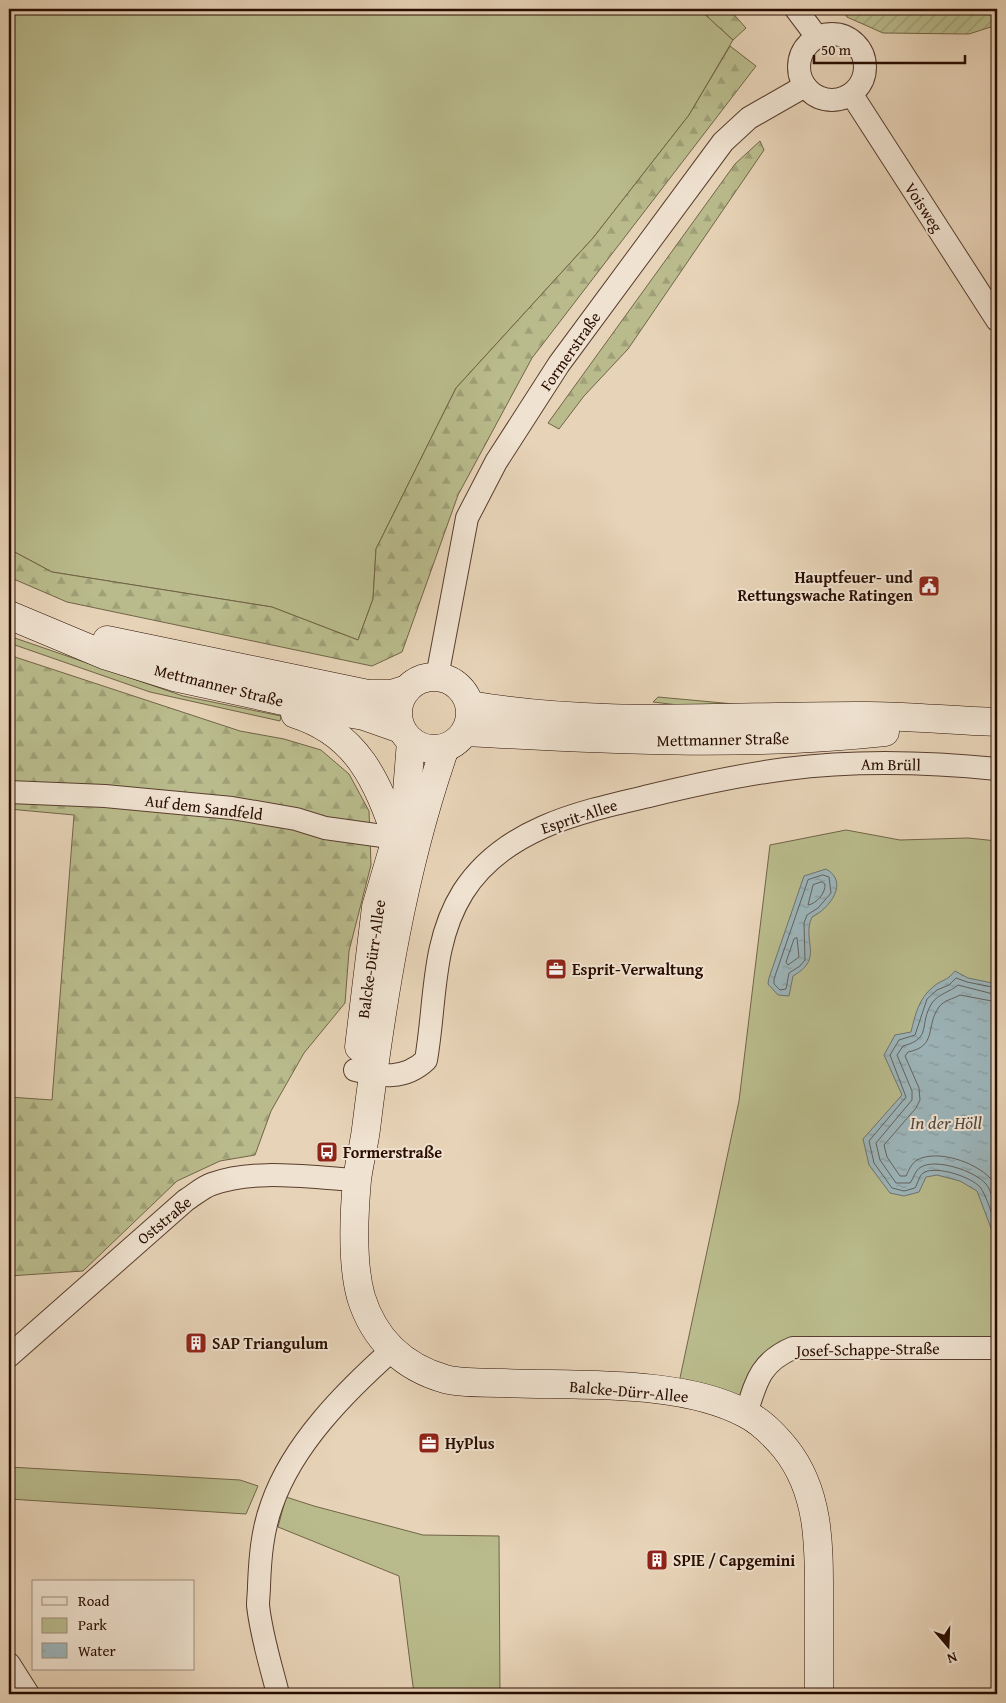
<svg xmlns="http://www.w3.org/2000/svg" width="1006" height="1703" font-family="'Gentium Book Plus',serif">
<style>
.green{fill:#b9bb8c;stroke:#726446}
.forest{fill:url(#forest-firs);stroke:#726446}
.garden{fill:url(#garden-furrows);stroke:#726446}
.water{fill:url(#water-ripples);stroke:#6e7270}
.lines{fill:none;stroke-linecap:round;stroke-linejoin:round}
.shore{stroke:#63615d;stroke-width:1}
.street-casing{stroke:#593e2e;stroke-width:24}
.secondary-casing{stroke:#2a0d00;stroke-width:29}
.street{stroke:#efe2d0;stroke-width:22}
.secondary{stroke:#efe2d0;stroke-width:28}
.labels{text-anchor:middle;stroke-width:4;stroke-linejoin:round;paint-order:stroke}
.street-label{font-size:16px;fill:#2a0d00;stroke:#efe2d0}
.poi-label{font-size:16px;font-weight:bold;fill:#2a0d00;stroke:#efe2d0;text-anchor:start}
.water-label{font-size:18px;font-style:italic;fill:#524841;stroke:#efe2d0}
</style>
<defs>
<pattern id="forest-firs" width="22" height="20" patternUnits="userSpaceOnUse" patternTransform="scale(1.25)"><rect width="22" height="20" fill="#b9bb8c"/><path d="M5 1l3.5 6h-7zM16 11l3.5 6h-7z" fill="#9fa077"/></pattern>
<pattern id="garden-furrows" width="10" height="10" patternUnits="userSpaceOnUse" patternTransform="scale(1.25)"><rect width="10" height="10" fill="#b9bb8c"/><path d="M-1 1l2-2M0 10L10 0M9 11l2-2" fill="none" stroke="#9fa077"/></pattern>
<pattern id="water-ripples" width="26" height="14" patternUnits="userSpaceOnUse" patternTransform="scale(1.25)"><rect width="26" height="14" fill="#9cb5ba"/><path d="M2 4q2-2 4 0t4 0M15 11q2-2 4 0t4 0" fill="none" stroke="#879a9e"/></pattern>
</defs>
<rect width="100%" height="100%" fill="#e7d3b7"/>
<filter id="stains"><feTurbulence type="fractalNoise" baseFrequency=".004" numOctaves="4"/><feColorMatrix values="0 0 0 0 .2 0 0 0 0 .09 0 0 0 0 .02 0 0 0 .5 -.17"/></filter>
<radialGradient id="worn" r=".72"><stop offset=".6" stop-color="#630" stop-opacity="0"/><stop offset="1" stop-color="#630" stop-opacity=".3"/></radialGradient>
<g class="green">
<polygon points="9,9 699,9 733,40 689,115 593,238 456,388 376,549 373,599 358,640 272,607 52,572 9,549"/>
<polygon points="9,636 183,696 281,716 280,721 150,692 12,644 9,643"/>
<polygon points="658,697 745,705 728,711 653,702"/>
<polygon points="846,830 900,840 968,838 997,841 997,1348 793,1348 746,1414 677,1392 739,1101 770,845"/>
<polygon points="9,1467 240,1480 258,1486 246,1514 9,1499"/>
<polygon points="286,1497 314,1506 423,1535 499,1536 500,1694 414,1694 399,1576 278,1527"/>
</g>
<g class="forest">
<polygon points="699,9 729,9 746,28 733,40"/>
<polygon points="730,46 756,66 532,358 458,495 402,652 372,666 67,602 9,577 9,549 52,572 272,607 358,640 373,599 376,549 456,388 593,238 689,115"/>
<polygon points="760,141 764,150 628,349 584,396 559,429 548,423 735,164"/>
<polygon points="9,655 240,731 284,739 321,750 349,774 369,811 371,865 349,951 345,1003 304,1053 271,1111 255,1155 220,1161 177,1181 83,1271 9,1276 9,1097 52,1100 74,815 9,809"/>
</g>
<polygon class="garden" points="842,9 997,9 997,25 969,34 883,33 847,17"/>
<g class="water">
<path d="M 826,869 C 850,882 829,909 812,917 C 801,941 825,958 793,976 L 789,996 L 778,995 L 768,984 L 769,978 L 804,876 Z"/>
<path d="M 955,971 L 968,978 L 997,984 L 997,1244 L 977,1191 L 960,1181 L 937,1175 L 926,1177 L 919,1192 L 904,1196 L 890,1193 L 869,1165 L 863,1139 L 902,1095 L 884,1055 L 895,1035 L 911,1032 C 915,1015 919,998 933,987 C 942,979 946,982 955,971 Z"/>
</g>
<g class="lines">
<g class="shore">
<polygon points="823,875 829,877 831,893 818,908 807,915 804,923 805,960 800,966 789,973 786,989 780,990 774,984 774,979 808,880"/>
<path d="M 822,882 L 825,884 C 826,893 816,904 808,905 L 813,885 Z"/>
<polygon points="797,938 799,957 788,965 786,962 794,939"/>
<path d="M 997,988 L 967,982 L 956,978 L 949,985 L 937,990 L 927,999 L 915,1035 L 899,1040 L 890,1055 L 906,1097 L 869,1141 L 874,1163 L 892,1188 L 904,1191 L 915,1188 C 918,1184 919,1174 925,1172 C 938,1166 971,1177 980,1187 C 986,1194 993,1218 997,1228"/>
<path d="M 997,995 L 958,985 C 950,992 938,994 932,1003 C 918,1025 933,1038 903,1046 L 897,1055 L 912,1091 L 912,1100 L 876,1143 L 880,1160 L 896,1183 L 910,1183 C 914,1178 915,1170 921,1167 C 936,1158 975,1171 986,1184 C 992,1191 993,1204 997,1212"/>
<path d="M 997,1002 L 960,995 C 953,999 944,1000 939,1007 C 925,1026 938,1046 908,1052 L 905,1056 L 919,1088 L 920,1100 L 916,1108 L 884,1145 L 887,1157 L 900,1176 L 906,1176 C 909,1170 911,1164 917,1160 C 937,1149 975,1162 990,1178 C 994,1182 996,1187 997,1192"/>
</g>
<g class="street-casing">
<g id="street">
<polyline points="796,9 817,37"/>
<circle cx="832" cy="67" r="33"/>
<polyline points="852,95 997,320"/>
<polyline points="437,677 467,518 496,462 559,364 723,142 749,118 805,86"/>
<polyline points="9,792 105,796 232,808 296,819 325,828 397,838"/>
<path d="M 355,1070 C 381,1077 405,1080 426,1060 C 436,1003 431,943 463,892 C 504,828 580,812 649,796 C 694,785 740,775 786,769 C 855,760 928,762 997,769"/>
<path d="M 9,1356 L 186,1200 C 194,1195 203,1187 212,1184 C 257,1168 311,1178 357,1180"/>
<path d="M 746,1414 C 756,1382 760,1362 793,1348 L 997,1348"/>
<polyline points="9,1664 28,1694"/>
<path d="M 278,1694 C 271,1666 261,1635 258,1605 C 258,1599 259,1593 259,1586 C 260,1559 262,1531 272,1504 C 293,1444 345,1392 392,1350"/>
</g>
</g>
<g class="secondary-casing">
<g id="secondary">
<polyline points="9,615 107,656 174,677 306,706 364,716 401,729"/>
<polyline points="107,640 368,694 391,694 407,689"/>
<circle cx="434" cy="713" r="36"/>
<path d="M 470,705 C 601,728 735,715 868,716 C 911,716 954,721 997,722"/>
<path d="M 295,714 C 358,734 377,781 397,838"/>
<path d="M 466,732 C 606,740 746,747 885,732"/>
<path d="M 445,748 C 402,871 382,1000 366,1129 C 364,1146 359,1163 357,1180 C 354,1214 352,1265 361,1297 C 374,1339 403,1367 445,1379 C 463,1384 485,1382 503,1383 C 576,1386 682,1379 746,1414 C 762,1422 774,1435 785,1448 C 821,1493 819,1549 819,1603 C 819,1634 819,1664 819,1694"/>
<polyline points="359,1047 376,907 406,805 411,741"/>
</g>
</g>
<use href="#street" class="street"/>
<use href="#secondary" class="secondary"/>
</g>
<defs>
<g id="civic-square" transform="scale(1.125)"><rect x="-9" y="-9" width="18" height="18" rx="4" fill="#8f2418" stroke="#efe2d0"/><path d="M-.6-6.5H3V-4.5H.6V-3L4-1V1h2V6H-6V1h2V-1L-.6-3ZM-1.2 2.5V6h2.4V2.5Z" fill="#fff"/></g>
<g id="office-square" transform="scale(1.125)"><rect x="-9" y="-9" width="18" height="18" rx="4" fill="#8f2418" stroke="#efe2d0"/><path d="M-6-3h4V-5.5h4V-3h4V5H-6ZM-1-4.5V-3h2v-1.5ZM-6 0V1H6V0Z" fill="#fff"/></g>
<g id="bus-square" transform="scale(1.125)"><rect x="-9" y="-9" width="18" height="18" rx="4" fill="#8f2418" stroke="#efe2d0"/><path d="M-5-6H5V4H4V6H2V4H-2V6H-4V4H-5ZM-3.5-4V0h7V-4ZM-3.5 1.2v1.5H-2V1.2ZM2 1.2v1.5H3.5V1.2Z" fill="#fff"/></g>
<g id="building-square" transform="scale(1.125)"><rect x="-9" y="-9" width="18" height="18" rx="4" fill="#8f2418" stroke="#efe2d0"/><path d="M-4-6H4V6H1V3H-1V6H-4ZM-2.5-4.3h1.7v1.8h-1.7ZM.8-4.3h1.7v1.8H.8ZM-2.5-1h1.7V.8h-1.7ZM.8-1h1.7V.8H.8Z" fill="#fff"/></g>
</defs>
<g fill-rule="evenodd">
<use href="#civic-square" x="929" y="586"/>
<use href="#office-square" x="556" y="969"/>
<use href="#bus-square" x="327" y="1152"/>
<use href="#building-square" x="196" y="1343"/>
<use href="#office-square" x="429" y="1443"/>
<use href="#building-square" x="657" y="1560"/>
</g>
<g class="labels">
<g class="street-label">
<text transform="translate(924 207) rotate(57)" y="6">Voisweg</text>
<text transform="translate(570 351) rotate(-55)" y="6">Formerstraße</text>
<text transform="translate(219 685) rotate(14)" y="6">Mettmanner Straße</text>
<text transform="translate(723 739) rotate(-1)" y="6">Mettmanner Straße</text>
<text transform="translate(891 764) rotate(1)" y="6">Am Brüll</text>
<text transform="translate(204 807) rotate(7)" y="6">Auf dem Sandfeld</text>
<text transform="translate(579 816) rotate(-18)" y="6">Esprit-Allee</text>
<text transform="translate(371 959) rotate(-82)" y="6">Balcke-Dürr-Allee</text>
<text transform="translate(164 1220) rotate(-40)" y="6">Oststraße</text>
<text transform="translate(868 1349) rotate(-1)" y="6">Josef-Schappe-Straße</text>
<text transform="translate(629 1391) rotate(5)" y="6">Balcke-Dürr-Allee</text>
</g>
<g class="poi-label">
<text x="913" y="583" text-anchor="end">Hauptfeuer- und<tspan x="913" dy="18">Rettungswache Ratingen</tspan></text>
<text x="572" y="975">Esprit-Verwaltung</text>
<text x="343" y="1158">Formerstraße</text>
<text x="212" y="1349">SAP Triangulum</text>
<text x="445" y="1449">HyPlus</text>
<text x="673" y="1566">SPIE / Capgemini</text>
</g>
<g class="water-label">
<text x="946" y="1129">In der Höll</text>
</g>
</g>
<rect width="1006" height="1703" fill="none" stroke="#e7d3b7" stroke-width="30"/>
<rect x="10" y="10" width="986" height="1683" fill="none" stroke="#2a0d00" stroke-width="2.5"/>
<rect x="15" y="15" width="976" height="1673" fill="none" stroke="#2a0d00"/>
<rect x="32" y="1580" width="162" height="90" fill="#efe2d0" stroke="#a08d7d"/>
<rect x="42" y="1597" width="25" height="8" fill="#efe2d0" stroke="#a08d7d"/>
<text x="78" y="1606" font-size="15" fill="#2a0d00">Road</text>
<rect x="42" y="1618" width="25" height="15" fill="#b9bb8c" stroke="#a08d7d"/>
<text x="78" y="1630" font-size="15" fill="#2a0d00">Park</text>
<rect x="42" y="1643" width="25" height="15" fill="url(#water-ripples)" stroke="#a08d7d"/>
<text x="78" y="1656" font-size="15" fill="#2a0d00">Water</text>
<g transform="translate(948 1646) rotate(161)" stroke="#efe2d0" stroke-width="4" paint-order="stroke">
<path d="M0-4L9 19L0 12L-9 19Z" fill="#2a0d00"/>
<text y="-8" font-size="14" font-weight="bold" text-anchor="middle" fill="#2a0d00">N</text>
</g>
<path d="M814 55v8h151v-8" fill="none" stroke="#2a0d00" stroke-width="2.5"/>
<text x="821" y="55" font-size="15" fill="#2a0d00" stroke="#efe2d0" stroke-width="4" paint-order="stroke">50 m</text>
<rect width="100%" height="100%" filter="url(#stains)"/>
<rect width="100%" height="100%" fill="url(#worn)"/>
</svg>
